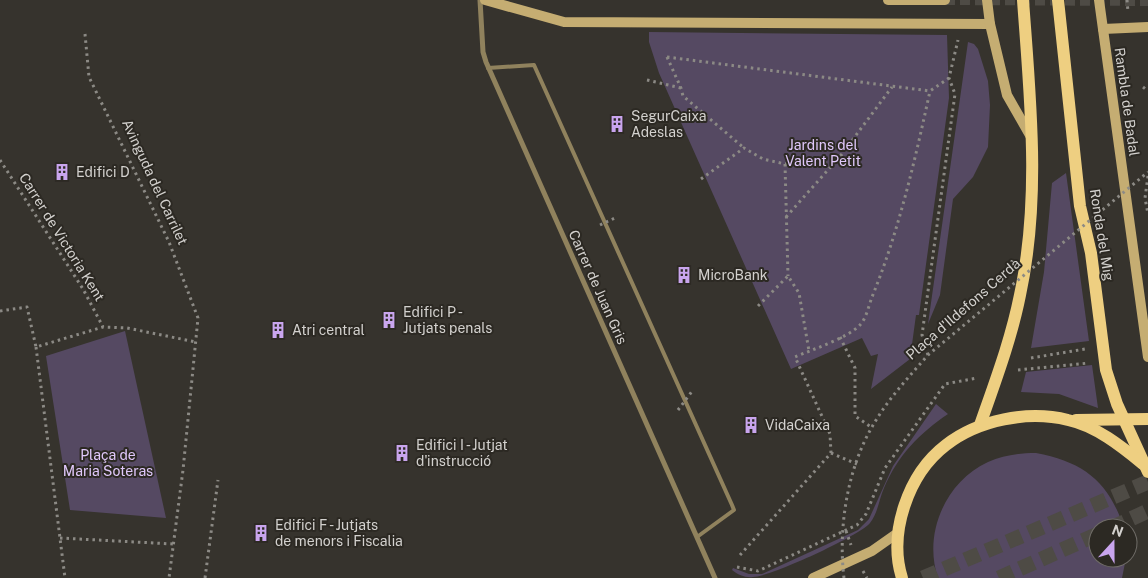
<svg xmlns="http://www.w3.org/2000/svg" width="1148" height="578" font-family="'Public Sans',sans-serif">
<style>
.green{fill:#554962}
.lines{fill:none;stroke-linecap:round;stroke-linejoin:round}
.secondary-tunnel{stroke:#4e4b45;stroke-width:10;stroke-dasharray:10 5;stroke-linecap:butt}
.highway-tunnel{stroke:#4e4b45;stroke-width:15;stroke-dasharray:15 8;stroke-linecap:butt}
.path{stroke:#8c8a85;stroke-width:3;stroke-dasharray:2.5 4;stroke-linecap:butt}
.lane{stroke:#90825d;stroke-width:4}
.street{stroke:#90825d;stroke-width:5}
.secondary{stroke:#c5ad72;stroke-width:10}
.primary{stroke:#eecf81;stroke-width:12}
.path-bridge{stroke:#8c8a85;stroke-width:3;stroke-dasharray:2.5 4;stroke-linecap:butt}
.labels{text-anchor:middle;stroke-width:4;stroke-linejoin:round;paint-order:stroke}
.street-label{font-size:14px;fill:#d3d1ce;stroke:#2c2923}
.poi-label{font-size:14px;fill:#d3d1ce;stroke:#2c2923;text-anchor:start}
.park-label{font-size:14px;fill:#e0c8fb;stroke:#2c2923}
</style>
<rect width="100%" height="100%" fill="#36332d"/>
<g class="green">
<polygon points="649,32 947,35 949,98 919,315 916,315 910,359 871,389 878,354 871,356 862,338 791,369 659,73 649,42"/>
<polygon points="968,42 974,44 978,49 988,81 990,105 988,147 973,177 953,199 940,295 928,324"/>
<polygon points="1066,173 1089,341 1031,348 1044,272 1052,183"/>
<polygon points="125,331 166,518 70,510 46,356"/>
<polygon points="1092,365 1098,408 1059,394 1021,392 1026,372"/>
<path d="M 936,404 L 948,414 C 920,433 898,455 884,488 C 879,499 878,513 870,523 C 861,535 770,577 753,577 C 746,578 738,575 732,570 L 733,568 L 749,574 L 762,574 L 858,530 L 869,519 L 893,466 Z"/>
<path d="M 1036,453 C 1084,462 1109,482 1124,528 L 1098,528 L 1098,558 L 1126,558 L 1122,578 L 938,578 C 923,534 945,482 988,462 C 1004,455 1019,453 1036,453 Z"/>
</g>
<g class="lines">
<polyline class="secondary-tunnel" points="945,0 1148,1"/>
<g class="highway-tunnel">
<polyline points="1111,528 1148,511"/>
<polyline points="923,578 1148,482"/>
<polyline points="999,578 1098,534"/>
</g>
<g class="path">
<polyline points="1127,0 1128,12"/>
<polyline points="85,34 89,77 169,242 198,318 183,470 169,578"/>
<polyline points="667,57 930,91 949,78"/>
<polyline points="667,57 681,88 683,96 744,148"/>
<polyline points="647,80 681,88"/>
<polyline points="1143,87 1148,91"/>
<polyline points="0,160 83,289 103,327"/>
<polyline points="785,164 836,162 892,87"/>
<polyline points="1148,176 1145,198 1148,214"/>
<polyline points="701,179 744,148 763,159 785,164 788,276"/>
<polyline points="786,217 835,162"/>
<polyline points="758,306 788,276 799,293 809,351"/>
<polyline points="0,311 27,307 36,347 103,327 127,328 196,342"/>
<polyline points="840,337 855,368 855,416 871,427"/>
<polyline points="36,347 65,578"/>
<polyline points="928,355 922,335 955,94 949,78 958,40"/>
<polyline points="1031,358 1085,349"/>
<polyline points="1018,370 1089,363"/>
<polyline points="831,453 857,464"/>
<polyline points="846,531 851,545"/>
<polyline points="60,538 173,544"/>
<path d="M 740,555 L 831,453 L 830,434 L 795,357 C 813,349 846,339 860,325 C 866,319 869,305 872,297 C 899,231 915,160 930,91"/>
<polyline points="737,567 758,571 857,525 866,514 885,468 945,384 977,378"/>
<polyline points="863,571 867,578"/>
<polyline points="205,578 218,480"/>
</g>
<polyline class="lane" points="488,68 534,65 732,505 734,510 697,537"/>
<polyline class="street" points="480,0 483,52 486,62 715,578"/>
<g class="secondary">
<polyline points="485,0 564,22 990,24"/>
<polyline points="888,0 945,0"/>
<polyline points="987,0 990,24 1007,95 1031,137"/>
<polyline points="1099,0 1148,357"/>
<polyline points="1103,29 1148,27"/>
<polyline points="813,578 872,551 899,532"/>
</g>
<g class="primary">
<polyline points="1058,0 1080,206 1091,253 1106,370 1117,404 1148,472"/>
<polyline points="1076,420 1148,419"/>
<path d="M 980,425 C 995,382 1011,340 1020,295 C 1041,197 1030,98 1023,0"/>
<path d="M 902,578 C 888,533 908,474 946,445 C 978,420 1028,410 1068,420 C 1096,426 1121,446 1143,464"/>
</g>
<g class="path-bridge">
<polyline points="600,225 615,218"/>
<polyline points="678,410 693,390"/>
<path d="M 844,578 C 838,529 847,470 872,427 C 887,400 908,378 928,355 L 1148,172"/>
</g>
</g>
<defs>
<g id="building-bare" transform="scale(1.35)"><path d="M-4-6H4V6H1V3H-1V6H-4ZM-2.5-4.3h1.7v1.8h-1.7ZM.8-4.3h1.7v1.8H.8ZM-2.5-1h1.7V.8h-1.7ZM.8-1h1.7V.8H.8Z" fill="#c9a5ee" stroke="#2c2923" stroke-width="2.5" paint-order="stroke"/></g>
</defs>
<g fill-rule="evenodd">
<use href="#building-bare" x="617" y="124"/>
<use href="#building-bare" x="62" y="172"/>
<use href="#building-bare" x="684" y="275"/>
<use href="#building-bare" x="389" y="320"/>
<use href="#building-bare" x="278" y="330"/>
<use href="#building-bare" x="751" y="425"/>
<use href="#building-bare" x="402" y="453"/>
<use href="#building-bare" x="261" y="533"/>
</g>
<g class="labels">
<g class="street-label">
<text transform="translate(1127 102) rotate(82)" y="5">Rambla de Badal</text>
<text transform="translate(155 182) rotate(65)" y="5">Avinguda del Carrilet</text>
<text transform="translate(1102 235) rotate(81)" y="5">Ronda del Mig</text>
<text transform="translate(62 237) rotate(58)" y="5">Carrer de Victoria Kent</text>
<text transform="translate(598 287) rotate(66)" y="5">Carrer de Juan Gris</text>
<text transform="translate(963 309) rotate(-41)" y="5">Plaça d'Ildefons Cerdà</text>
</g>
<g class="poi-label">
<text x="631" y="121">SegurCaixa<tspan x="631" dy="16">Adeslas</tspan></text>
<text x="76" y="177">Edifici D</text>
<text x="698" y="280">MicroBank</text>
<text x="403" y="317">Edifici P -<tspan x="403" dy="16">Jutjats penals</tspan></text>
<text x="292" y="335">Atri central</text>
<text x="765" y="430">VidaCaixa</text>
<text x="416" y="450">Edifici I - Jutjat<tspan x="416" dy="16">d'instrucció</tspan></text>
<text x="275" y="530">Edifici F - Jutjats<tspan x="275" dy="16">de menors i Fiscalia</tspan></text>
</g>
<g class="park-label">
<text x="823" y="150">Jardins del<tspan x="823" dy="16">Valent Petit</tspan></text>
<text x="108" y="460">Plaça de<tspan x="108" dy="16">Maria Soteras</tspan></text>
</g>
</g>
<g transform="translate(1113 543) rotate(21)"><circle r="24" fill="#2c2923" stroke="#6f6c67"/>
<path d="M0-4L9 19L0 12L-9 19Z" fill="#c9a5ee"/>
<text y="-8" font-size="14" font-weight="bold" text-anchor="middle" fill="#d3d1ce">N</text>
</g>
</svg>
